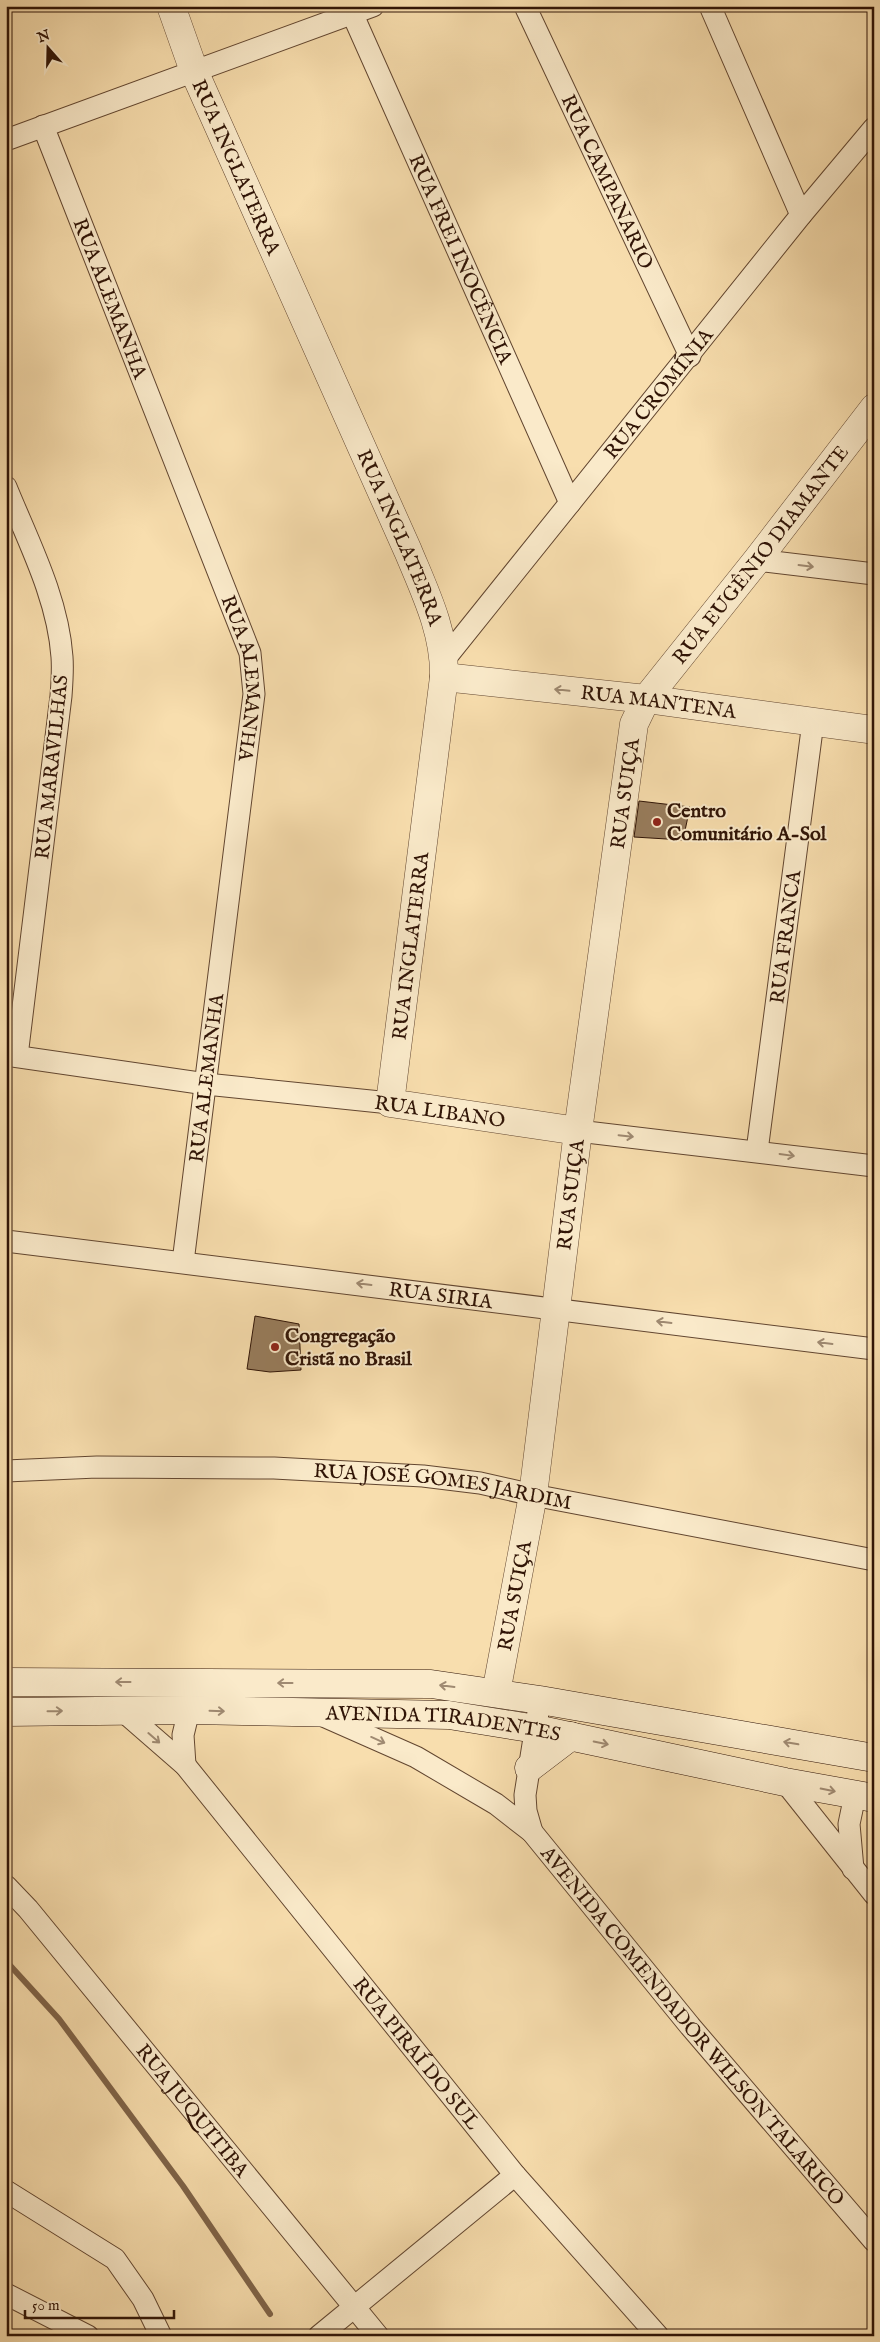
<svg xmlns="http://www.w3.org/2000/svg" width="880" height="2342" font-family="'IM FELL English',serif">
<style>
.lines{fill:none;stroke-linecap:round;stroke-linejoin:round}
.stream{stroke:#7f6449;stroke-width:6}
.building{fill:#987d5d;stroke:#301406}
.minor-casing{stroke:#624630;stroke-width:23}
.tertiary-casing{stroke:#624630;stroke-width:29}
.secondary-casing{stroke:#301406;stroke-width:29}
.minor{stroke:#faeaca;stroke-width:21}
.tertiary{stroke:#faeaca;stroke-width:28}
.secondary{stroke:#faeaca;stroke-width:28}
.oneway{stroke:#9f8a72}
.poi-dot{fill:#8f2418;stroke:#faeaca;stroke-width:2}
.labels{text-anchor:middle;stroke-width:4;stroke-linejoin:round;paint-order:stroke}
.street-label{font-size:20px;fill:#301406;stroke:#faeaca}
.poi-label{font-size:20px;font-weight:bold;fill:#301406;stroke:#faeaca;text-anchor:start}
</style>
<rect width="100%" height="100%" fill="#f8deae"/>
<filter id="stains"><feTurbulence type="fractalNoise" baseFrequency=".004" numOctaves="4"/><feColorMatrix values="0 0 0 0 .2 0 0 0 0 .09 0 0 0 0 .02 0 0 0 .5 -.17"/></filter>
<radialGradient id="worn" r=".72"><stop offset=".6" stop-color="#630" stop-opacity="0"/><stop offset="1" stop-color="#630" stop-opacity=".3"/></radialGradient>
<g class="lines">
<polyline class="stream" points="6,1961 59,2019 183,2186 270,2314"/>
</g>
<g class="building">
<polygon points="639,801 690,807 683,840 634,837"/>
<polygon points="255,1316 299,1324 301,1370 270,1372 247,1369"/>
</g>
<g class="lines">
<g class="minor-casing">
<g id="minor">
<path id="s1" d="M 525,6 L 690,356"/>
<polyline points="710,6 801,215"/>
<path id="s2" d="M 352,13 L 570,503"/>
<path id="s3" d="M 43,126 L 250,653 L 254,694 L 183,1262"/>
<polyline points="6,140 373,6"/>
<path d="M 6,487 C 28,541 58,598 62,657 C 63,670 62,683 61,696 L 17,1056"/>
<polyline points="757,560 874,574"/>
<path id="s4" d="M 444,660 L 801,215 L 874,128"/>
<polyline points="6,1055 206,1084 390,1103"/>
<polyline points="578,1131 874,1166"/>
<path id="s5" d="M 757,1151 L 813,722"/>
<path id="s6" d="M 6,1241 L 874,1349"/>
<path id="s7" d="M 6,1471 L 97,1467 L 274,1468 L 423,1476 L 480,1483 L 533,1495 L 874,1560"/>
<path id="s8" d="M 123,1711 L 185,1765 L 515,2175 L 658,2336"/>
<path id="s9" d="M 321,1715 L 416,1757 L 496,1804 L 532,1832 L 690,2026 L 874,2241"/>
<polyline points="185,1765 183,1735 189,1710"/>
<polyline points="785,1782 874,1894"/>
<polyline points="532,1832 526,1811 525,1795 540,1700"/>
<polyline points="853,1869 849,1824 855,1795"/>
<path id="s10" d="M 6,1886 L 28,1909 L 378,2336"/>
<polyline points="6,2191 115,2259 143,2299 161,2336"/>
<polyline points="6,2294 88,2336"/>
<polyline points="319,2336 515,2175"/>
</g>
</g>
<g class="tertiary-casing">
<g id="tertiary">
<path id="s11" d="M 171,6 L 194,71 L 408,551 C 425,592 445,632 444,677 L 390,1103 L 578,1131"/>
<path id="s12" d="M 444,677 L 646,699 L 874,730"/>
<path id="s13" d="M 496,1693 L 533,1495 L 578,1131 L 634,724 L 646,699 L 757,560 L 874,408"/>
</g>
</g>
<g class="secondary-casing">
<g id="secondary">
<polyline points="6,1682 431,1684 540,1700 874,1758"/>
<path id="s14" d="M 6,1712 L 189,1710 L 449,1715 L 536,1729 L 785,1782 L 874,1798"/>
<polyline points="529,1768 571,1736"/>
</g>
</g>
<use href="#minor" class="minor"/>
<use href="#tertiary" class="tertiary"/>
<use href="#secondary" class="secondary"/>
</g>
<defs><path id="oneway-shaft" d="M-6 0H5M1.5-3L5.5 0L1.5 3" fill="none" stroke-width="1.6" stroke-linecap="round" stroke-linejoin="round" transform="scale(1.25)"/></defs>
<g class="oneway">
<use href="#oneway-shaft" transform="translate(806 566) rotate(7)"/>
<use href="#oneway-shaft" transform="translate(562 690) rotate(-174)"/>
<use href="#oneway-shaft" transform="translate(626 1136) rotate(6)"/>
<use href="#oneway-shaft" transform="translate(787 1155) rotate(8)"/>
<use href="#oneway-shaft" transform="translate(364 1284) rotate(-173)"/>
<use href="#oneway-shaft" transform="translate(664 1322) rotate(-173)"/>
<use href="#oneway-shaft" transform="translate(825 1343) rotate(-173)"/>
<use href="#oneway-shaft" transform="translate(123 1682) rotate(-180)"/>
<use href="#oneway-shaft" transform="translate(285 1683) rotate(-180)"/>
<use href="#oneway-shaft" transform="translate(447 1686) rotate(-173)"/>
<use href="#oneway-shaft" transform="translate(55 1711) rotate(-1)"/>
<use href="#oneway-shaft" transform="translate(217 1711) rotate(2)"/>
<use href="#oneway-shaft" transform="translate(154 1738) rotate(41)"/>
<use href="#oneway-shaft" transform="translate(378 1740) rotate(24)"/>
<use href="#oneway-shaft" transform="translate(601 1743) rotate(12)"/>
<use href="#oneway-shaft" transform="translate(791 1743) rotate(-170)"/>
<use href="#oneway-shaft" transform="translate(828 1790) rotate(11)"/>
</g>
<g class="poi-dot">
<circle cx="657" cy="822" r="5"/>
<circle cx="275" cy="1347" r="5"/>
</g>
<g class="labels">
<g class="street-label">
<text dy="7" stroke="none"><textPath href="#s11" startOffset="174">RUA INGLATERRA</textPath></text>
<text dy="7" stroke="none"><textPath href="#s1" startOffset="194">RUA CAMPANARIO</textPath></text>
<text dy="7" stroke="none"><textPath href="#s2" startOffset="269">RUA FREI INOCÊNCIA</textPath></text>
<text dy="7" stroke="none"><textPath href="#s3" startOffset="185">RUA ALEMANHA</textPath></text>
<text dy="7" stroke="none"><textPath href="#s4" startOffset="342">RUA CROMÍNIA</textPath></text>
<text dy="7" stroke="none"><textPath href="#s11" startOffset="579">RUA INGLATERRA</textPath></text>
<text dy="7" stroke="none"><textPath href="#s13" startOffset="1191">RUA EUGÊNIO DIAMANTE</textPath></text>
<text dy="7" stroke="none"><textPath href="#s3" startOffset="590">RUA ALEMANHA</textPath></text>
<text dy="7" stroke="none"><textPath href="#s12" startOffset="216">RUA MANTENA</textPath></text>
<text transform="translate(51 767) rotate(-84)" y="7">RUA MARAVILHAS</text>
<text dy="7" stroke="none"><textPath href="#s13" startOffset="909">RUA SUIÇA</textPath></text>
<text dy="7" stroke="none"><textPath href="#s5" startOffset="216">RUA FRANCA</textPath></text>
<text transform="translate(410 946) rotate(-83)" y="7">RUA INGLATERRA</text>
<text transform="translate(206 1078) rotate(-83)" y="7">RUA ALEMANHA</text>
<text transform="translate(440 1111) rotate(8)" y="7">RUA LIBANO</text>
<text dy="7" stroke="none"><textPath href="#s13" startOffset="504">RUA SUIÇA</textPath></text>
<text dy="7" stroke="none"><textPath href="#s6" startOffset="438">RUA SIRIA</textPath></text>
<text dy="7" stroke="none"><textPath href="#s7" startOffset="438">RUA JOSÉ GOMES JARDIM</textPath></text>
<text dy="7" stroke="none"><textPath href="#s13" startOffset="99">RUA SUIÇA</textPath></text>
<text dy="7" stroke="none"><textPath href="#s14" startOffset="438">AVENIDA TIRADENTES</textPath></text>
<text dy="7" stroke="none"><textPath href="#s9" startOffset="494">AVENIDA COMENDADOR WILSON TALARICO</textPath></text>
<text dy="7" stroke="none"><textPath href="#s8" startOffset="452">RUA PIRAÍ DO SUL</textPath></text>
<text dy="7" stroke="none"><textPath href="#s10" startOffset="292">RUA JUQUITIBA</textPath></text>
</g>
<g class="poi-label">
<text x="667" y="817">Centro<tspan x="667" dy="23">Comunitário A-Sol</tspan></text>
<text x="285" y="1342">Congregação<tspan x="285" dy="23">Cristã no Brasil</tspan></text>
</g>
</g>
<rect width="880" height="2342" fill="none" stroke="#f8deae" stroke-width="25"/>
<rect x="8" y="8" width="865" height="2327" fill="none" stroke="#301406" stroke-width="2.5"/>
<rect x="12" y="12" width="855" height="2317" fill="none" stroke="#301406"/>
<g transform="translate(48 48) rotate(340)" stroke="#faeaca" stroke-width="4" paint-order="stroke">
<path d="M0-4L9 19L0 12L-9 19Z" fill="#301406"/>
<text y="-8" font-size="14" font-weight="bold" text-anchor="middle" fill="#301406">N</text>
</g>
<path d="M25 2310v8h149v-8" fill="none" stroke="#301406" stroke-width="2.5"/>
<text x="32" y="2310" font-size="15" fill="#301406" stroke="#faeaca" stroke-width="4" paint-order="stroke">50 m</text>
<rect width="100%" height="100%" filter="url(#stains)"/>
<rect width="100%" height="100%" fill="url(#worn)"/>
</svg>
